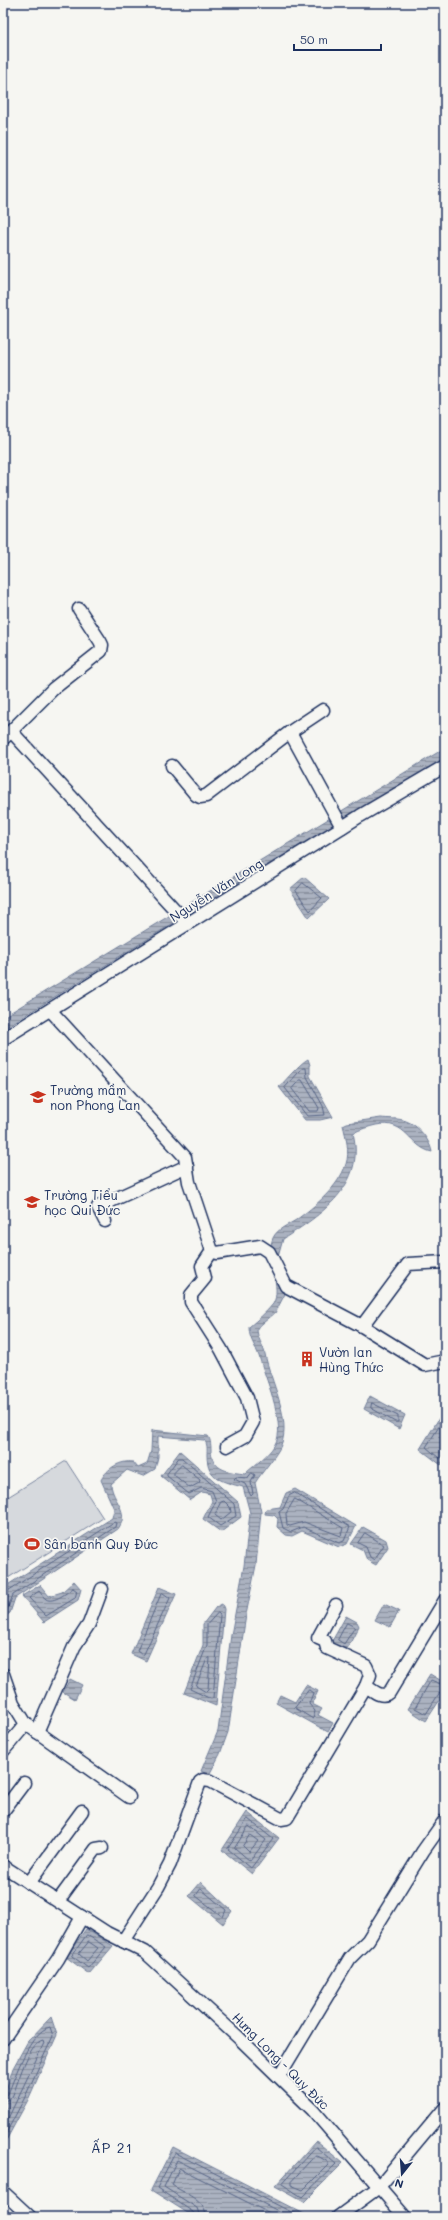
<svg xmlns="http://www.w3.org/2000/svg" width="448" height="2220" font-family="Mali,sans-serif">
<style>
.pitch{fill:#d6d9dd;stroke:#78849e}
.water{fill:url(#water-rules);stroke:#717e99}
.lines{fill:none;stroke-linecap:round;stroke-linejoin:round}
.shore{stroke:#556385;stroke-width:1}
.street-casing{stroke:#1b2f5e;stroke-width:15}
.street{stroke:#f6f6f2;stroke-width:12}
.labels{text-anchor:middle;stroke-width:3.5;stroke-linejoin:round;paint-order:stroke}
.street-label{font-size:13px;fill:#1b2f5e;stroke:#f6f6f2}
.poi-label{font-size:13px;fill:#1b2f5e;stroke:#f6f6f2;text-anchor:start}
.neighbourhood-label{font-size:14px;letter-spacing:1px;fill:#1b2f5e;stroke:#f6f6f2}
</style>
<defs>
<pattern id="water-rules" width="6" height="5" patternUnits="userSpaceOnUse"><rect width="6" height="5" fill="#abb2c0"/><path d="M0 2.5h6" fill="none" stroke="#8a919f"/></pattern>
</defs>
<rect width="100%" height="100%" fill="#f6f6f2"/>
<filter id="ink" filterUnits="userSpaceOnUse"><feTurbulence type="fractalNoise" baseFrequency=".025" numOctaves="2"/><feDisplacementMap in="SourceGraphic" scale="8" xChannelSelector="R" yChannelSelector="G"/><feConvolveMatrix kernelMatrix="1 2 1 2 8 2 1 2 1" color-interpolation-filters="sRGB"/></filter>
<g filter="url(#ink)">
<polygon class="pitch" points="66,1461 103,1518 8,1578 3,1571 3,1500"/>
<g class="water">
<polygon points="445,748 445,759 254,873 3,1029 3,1017"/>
<polygon points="304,877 329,899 309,918 290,889"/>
<path d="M 308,1059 L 310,1065 L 310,1076 L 333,1117 L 320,1120 L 305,1120 L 279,1087 C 287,1079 299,1064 308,1059 Z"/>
<path d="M 381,1118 C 388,1119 399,1118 406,1121 C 418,1125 430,1140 432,1152 C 409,1147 407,1119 376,1125 C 368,1127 361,1129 353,1133 C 366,1185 321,1215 283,1239 L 278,1257 L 286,1292 L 275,1313 L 257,1328 C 257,1339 263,1344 265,1354 C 270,1380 292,1420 281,1445 C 278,1454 261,1473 255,1483 L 261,1512 L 256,1565 L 246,1615 L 228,1732 L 220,1754 L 209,1775 L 201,1771 L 218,1731 L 231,1635 L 244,1566 L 250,1513 L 243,1487 C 223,1482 207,1479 207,1455 C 207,1449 208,1444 204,1440 L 158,1436 L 158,1457 L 155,1469 L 143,1476 L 127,1470 L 111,1484 C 112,1501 131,1511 118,1529 L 15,1598 L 10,1613 L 3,1618 L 6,1586 L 112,1518 L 114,1509 L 101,1480 C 107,1468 121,1460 133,1462 L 138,1468 L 147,1464 L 151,1451 L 152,1430 L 208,1436 C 211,1440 211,1447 211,1452 C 213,1471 230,1472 245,1474 C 255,1464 272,1454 277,1440 C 284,1420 265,1377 259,1356 C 255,1345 249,1339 249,1327 C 257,1320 267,1312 273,1304 C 283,1289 265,1255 273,1238 C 277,1229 288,1225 296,1220 C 315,1206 338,1188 346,1164 C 350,1152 346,1137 343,1125 L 347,1123 Z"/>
<polygon points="370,1396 405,1415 399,1429 364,1409"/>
<polygon points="441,1415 445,1418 445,1459 441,1465 420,1449"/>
<polygon points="180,1451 238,1502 241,1517 221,1532 203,1519 212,1501 210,1494 202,1492 190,1500 161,1476"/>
<polygon points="295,1489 356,1526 347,1544 339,1547 302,1531 292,1536 286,1535 277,1527 278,1519 274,1515 265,1514 266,1509 280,1507 286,1493"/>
<polygon points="363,1527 386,1540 388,1547 376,1565 367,1560 363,1550 351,1544"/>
<polygon points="74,1581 81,1589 78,1600 44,1622 22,1596 40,1585 49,1596 62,1592"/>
<polygon points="159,1587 176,1594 146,1661 131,1654"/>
<polygon points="222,1604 224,1609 216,1706 184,1693 203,1645 203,1624 216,1607"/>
<polygon points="384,1604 399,1611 390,1627 375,1620"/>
<polygon points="346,1616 357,1622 359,1626 347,1649 331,1643"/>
<polygon points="430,1674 445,1683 445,1692 426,1721 408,1709"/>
<polygon points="70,1679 82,1685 75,1699 63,1692"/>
<polygon points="306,1685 318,1691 312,1704 322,1709 318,1715 333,1723 328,1732 276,1703 280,1695 295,1702"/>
<polygon points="247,1812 279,1838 252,1874 222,1850"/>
<polygon points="201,1882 232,1911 223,1924 189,1896"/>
<polygon points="86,1929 113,1946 89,1974 66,1957"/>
<polygon points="51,2017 57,2035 28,2100 3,2146 3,2099 13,2068 28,2041"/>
<polygon points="316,2141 343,2163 304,2202 275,2186"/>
<polygon points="173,2147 310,2217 194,2217 151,2190"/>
</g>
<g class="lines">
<g class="shore">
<polygon points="303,883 322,898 310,911 296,891"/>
<polygon points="303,1068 306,1068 307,1077 323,1106 325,1115 307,1116 285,1088"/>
<polygon points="300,1080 302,1080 319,1108 318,1111 309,1111 292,1089"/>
<polygon points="372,1403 398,1416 398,1422 395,1422 371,1408"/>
<polyline points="445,1421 442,1422 426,1447 439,1458 445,1457"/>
<polygon points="179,1458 182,1458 234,1504 236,1516 220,1526 208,1517 216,1501 212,1491 201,1488 189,1494 167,1476 167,1474"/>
<polygon points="182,1465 200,1480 199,1483 190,1488 174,1475 174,1473"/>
<polygon points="252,1473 255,1475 251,1482 253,1494 251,1496 245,1484 234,1479 236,1477 247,1478"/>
<polygon points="295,1493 350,1527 344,1541 339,1543 303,1527 291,1532 283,1528 279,1512 283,1509 289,1496"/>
<polygon points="295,1499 343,1528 341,1536 304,1522 290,1526 287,1525 286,1514"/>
<polygon points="221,1502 224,1501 230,1507 231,1512 221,1520 215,1515"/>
<polygon points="365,1533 384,1545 374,1560 370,1557 366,1547 358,1543"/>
<path d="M 73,1588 L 77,1591 L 75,1598 L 46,1616 L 29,1598 L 39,1591 C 41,1593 43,1597 46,1599 C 53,1604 68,1592 73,1588 Z"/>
<polygon points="163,1593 170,1598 144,1654 142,1655 137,1651 161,1594"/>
<polyline points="3,1594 114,1522 116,1523 115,1527 13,1595 7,1610 3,1613"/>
<polygon points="218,1613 220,1615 213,1698 211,1699 190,1689 207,1645 207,1625"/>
<polygon points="347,1623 355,1627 344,1644 338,1640"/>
<polygon points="210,1658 208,1690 206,1692 196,1686 207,1659"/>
<polyline points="445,1686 431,1680 415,1708 426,1714 440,1692 445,1690"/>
<polygon points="309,1690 313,1693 309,1704 315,1711 313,1719 295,1708"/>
<polygon points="248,1819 273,1839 251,1868 228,1849"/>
<polygon points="249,1826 266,1840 250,1861 235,1848"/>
<polygon points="250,1835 258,1841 249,1852 243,1846"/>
<polygon points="201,1889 226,1910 223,1917 196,1896"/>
<polygon points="87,1935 106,1947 88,1968 72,1956"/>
<polygon points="89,1942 98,1948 87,1961 79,1954"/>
<path d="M 3,2097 L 8,2094 C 15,2077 30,2031 50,2027 L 53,2036 L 24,2099 L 3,2139"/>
<path d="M 3,2102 L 12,2097 C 18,2084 28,2043 43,2040 L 44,2043 L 3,2129"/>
<polygon points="316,2147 336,2164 302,2197 282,2184"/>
<polygon points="316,2155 328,2162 328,2165 303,2190 291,2185 291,2182"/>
<polyline points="195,2217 193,2212 157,2188 175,2153 301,2217"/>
<polyline points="200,2217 197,2208 164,2187 177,2160 290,2217"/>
<path d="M 206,2217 C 206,2200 183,2193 172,2185 L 179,2168 L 277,2217"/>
</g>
<g class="street-casing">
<g id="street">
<polyline points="323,710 290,732 342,827"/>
<polyline points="12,732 188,924"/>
<polyline points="3,739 53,689 101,651 102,645 100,641 79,609"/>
<polyline points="172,766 196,795 200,797 206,796 290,732"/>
<polyline points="51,1011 185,1157 189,1182 212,1251 217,1253 260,1246 269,1252 286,1286 362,1326 425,1365 445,1361"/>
<polyline points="3,1039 360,816 445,766"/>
<polyline points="105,1221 98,1207 187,1166"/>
<polyline points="212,1251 202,1266 205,1278 191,1295 191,1302 221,1349 247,1398 253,1422 245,1436 227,1446"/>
<polyline points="362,1326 408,1264 445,1262"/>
<polyline points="336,1605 318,1638 325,1641 327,1648 366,1666 370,1675 366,1686"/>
<polyline points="3,1674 13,1703 26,1724 3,1751"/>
<polyline points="26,1724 129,1797"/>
<polyline points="37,1732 74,1647 89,1624 102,1589"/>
<polyline points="3,1811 24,1783"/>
<polyline points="3,1866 107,1933 129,1944"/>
<polyline points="29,1883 82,1811"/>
<polyline points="58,1901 96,1849 102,1848"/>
<path d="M 123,1941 L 158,1887 L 170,1864 L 200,1782 L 203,1780 L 210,1781 L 281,1819 L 287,1818 L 366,1686 C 374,1691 380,1698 389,1693 L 445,1600"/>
<polyline points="132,1945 123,1941 145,1952 239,2038 313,2110 405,2217"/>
<polyline points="3,2039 58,1959 82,1917"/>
<polyline points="279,2076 350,1958 368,1940 423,1851 445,1820"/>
<polyline points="3,2192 30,2217"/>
<polyline points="338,2217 379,2187 445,2108"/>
</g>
</g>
<use href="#street" class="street"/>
</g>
</g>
<defs>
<g id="school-bare" transform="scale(1.2)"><path d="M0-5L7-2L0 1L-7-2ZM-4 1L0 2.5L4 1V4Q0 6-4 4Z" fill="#c8321e" stroke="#f6f6f2" stroke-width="2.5" paint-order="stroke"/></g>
<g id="building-bare" transform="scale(1.2)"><path d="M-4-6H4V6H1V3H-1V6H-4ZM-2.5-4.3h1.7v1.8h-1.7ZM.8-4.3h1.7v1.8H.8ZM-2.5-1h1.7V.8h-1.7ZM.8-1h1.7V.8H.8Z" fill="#c8321e" stroke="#f6f6f2" stroke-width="2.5" paint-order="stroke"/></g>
<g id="stadium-bare" transform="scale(1.2)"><path d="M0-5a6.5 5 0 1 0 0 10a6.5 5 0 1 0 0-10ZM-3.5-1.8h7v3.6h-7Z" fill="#c8321e" stroke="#f6f6f2" stroke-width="2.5" paint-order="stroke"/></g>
</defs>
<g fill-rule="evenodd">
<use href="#school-bare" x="38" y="1097"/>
<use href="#school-bare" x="32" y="1202"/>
<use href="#building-bare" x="307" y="1359"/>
<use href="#stadium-bare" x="32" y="1544"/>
</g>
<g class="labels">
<g class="street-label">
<text transform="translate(216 890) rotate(-32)" y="5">Nguyễn Văn Long</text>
<text transform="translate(281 2061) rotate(45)" y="5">Hưng Long - Quy Đức</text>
</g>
<g class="poi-label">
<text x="50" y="1095">Trường mầm<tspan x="50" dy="15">non Phong Lan</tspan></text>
<text x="44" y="1200">Trường Tiểu<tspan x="44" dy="15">học Qui Đức</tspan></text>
<text x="319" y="1357">Vườn lan<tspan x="319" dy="15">Hùng Thức</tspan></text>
<text x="44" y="1549">Sân banh Quy Đức</text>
</g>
<g class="neighbourhood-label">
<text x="112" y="2153">ẤP 21</text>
</g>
</g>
<rect width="448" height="2220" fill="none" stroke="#f6f6f2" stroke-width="16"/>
<rect x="8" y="8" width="432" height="2204" fill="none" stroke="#1b2f5e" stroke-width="1.5" filter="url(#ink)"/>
<g transform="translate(402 2174) rotate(197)" stroke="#f6f6f2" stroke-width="3" paint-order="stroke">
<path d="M0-3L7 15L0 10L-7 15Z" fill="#1b2f5e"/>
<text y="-6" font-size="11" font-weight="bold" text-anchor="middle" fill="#1b2f5e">N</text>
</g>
<path d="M294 44v6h87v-6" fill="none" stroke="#1b2f5e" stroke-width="2"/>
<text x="300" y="44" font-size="12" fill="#1b2f5e" stroke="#f6f6f2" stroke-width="3" paint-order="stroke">50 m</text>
</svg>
